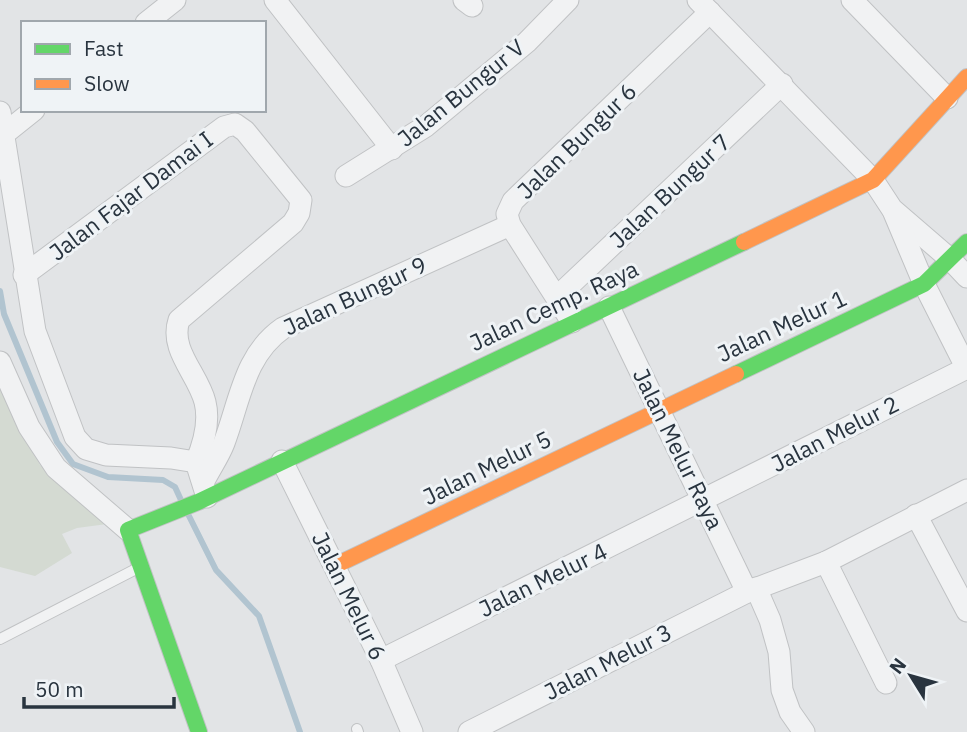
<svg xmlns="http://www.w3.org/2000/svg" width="967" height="732" font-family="'IBM Plex Sans',sans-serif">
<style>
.green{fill:#d4dad2}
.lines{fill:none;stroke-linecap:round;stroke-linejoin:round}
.stream{stroke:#b1c4d0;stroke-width:6}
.lane-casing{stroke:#c0c2c4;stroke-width:12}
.street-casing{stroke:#c0c2c4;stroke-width:23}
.fast-casing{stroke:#c0c2c4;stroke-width:18}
.slow-casing{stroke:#c0c2c4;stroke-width:18}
.lane{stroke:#f1f2f3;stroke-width:10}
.street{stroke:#f1f2f3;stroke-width:21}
.fast{stroke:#63d668;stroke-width:16}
.slow{stroke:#ff974d;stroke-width:16}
.labels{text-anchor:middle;stroke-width:6;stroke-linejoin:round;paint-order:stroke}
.street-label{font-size:23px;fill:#29343f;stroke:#eff3f6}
</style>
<rect width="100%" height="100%" fill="#e2e4e6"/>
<polygon class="green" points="0,384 40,465 107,524 77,528 62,534 72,553 35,576 0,567"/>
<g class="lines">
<g class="stream">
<polyline points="0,291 4,314 57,442 73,464 108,477 163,480 175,487 181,500"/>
<polyline points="189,516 216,570 259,616 300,732"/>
</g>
<g class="lane-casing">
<g id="lane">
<polyline points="0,639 138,568"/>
<polyline points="357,729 358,732"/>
</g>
</g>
<g class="street-casing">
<g id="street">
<polyline points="275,0 392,149"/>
<polyline points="464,0 472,6"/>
<polyline points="698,0 873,180 892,209 950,259 967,277"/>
<polyline points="852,0 947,98"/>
<polyline points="146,23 175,0"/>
<polyline points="0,112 35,331 75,437 86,449 106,455 171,458 196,462 207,497"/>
<polyline points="4,134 34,110"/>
<polyline points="346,176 426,126 527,42 568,0"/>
<polyline points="894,213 924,284 967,369"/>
<path d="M 24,275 L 224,127 L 235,124 L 245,131 L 301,200 L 299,213 L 293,223 L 179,320 C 169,350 198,374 205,402 C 210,422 204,443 196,462"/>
<polyline points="557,297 782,84"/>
<polyline points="609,307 747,592"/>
<polyline points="572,322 510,225 507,214 513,201 710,12"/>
<polyline points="0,362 29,427 56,468 128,530"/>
<polyline points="282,461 381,660 412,732"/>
<path d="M 204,481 C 210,469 219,456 224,443 C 240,401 244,355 283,328 L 510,225"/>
<polyline points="916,515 967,611"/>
<polyline points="826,562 886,683"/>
<polyline points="756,588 770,620 779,652 782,690 790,712 804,732"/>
<polyline points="381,660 967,368"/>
<polyline points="469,732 747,592 826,562 967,490"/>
</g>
</g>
<g class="fast-casing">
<g id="fast">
<polyline points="736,374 924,284 967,242"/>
<polyline points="199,732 128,530 198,502 744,242"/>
</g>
</g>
<g class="slow-casing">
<g id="slow">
<polyline points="744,242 873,180 967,77"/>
<polyline points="334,566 736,374"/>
</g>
</g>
<use href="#lane" class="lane"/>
<use href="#street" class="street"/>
<use href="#fast" class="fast"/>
<use href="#slow" class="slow"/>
</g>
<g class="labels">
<g class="street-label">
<text transform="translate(461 93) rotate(-39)" y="8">Jalan Bungur V</text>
<text transform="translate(577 141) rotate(-44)" y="8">Jalan Bungur 6</text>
<text transform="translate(670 191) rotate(-43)" y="8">Jalan Bungur 7</text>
<text transform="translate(131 196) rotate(-37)" y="8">Jalan Fajar Damai I</text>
<text transform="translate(355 296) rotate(-25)" y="8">Jalan Bungur 9</text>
<text transform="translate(554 306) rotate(-25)" y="8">Jalan Cemp. Raya</text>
<text transform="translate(782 326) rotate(-25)" y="8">Jalan Melur 1</text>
<text transform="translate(835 434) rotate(-27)" y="8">Jalan Melur 2</text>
<text transform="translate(678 449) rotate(64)" y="8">Jalan Melur Raya</text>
<text transform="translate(487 468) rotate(-26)" y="8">Jalan Melur 5</text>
<text transform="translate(543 580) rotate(-26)" y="8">Jalan Melur 4</text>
<text transform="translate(349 596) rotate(64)" y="8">Jalan Melur 6</text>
<text transform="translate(608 662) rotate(-27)" y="8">Jalan Melur 3</text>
</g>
</g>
<rect x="21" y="21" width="245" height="91" fill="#eff3f6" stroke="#a0a7ad" stroke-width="2"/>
<rect x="35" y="44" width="35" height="10" fill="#63d668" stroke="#a0a7ad" stroke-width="2"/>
<text x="84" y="56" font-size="21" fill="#29343f">Fast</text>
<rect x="35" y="79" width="35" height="10" fill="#ff974d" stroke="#a0a7ad" stroke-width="2"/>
<text x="84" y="91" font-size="21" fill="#29343f">Slow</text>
<g transform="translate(911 676) rotate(307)" stroke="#eff3f6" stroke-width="5" paint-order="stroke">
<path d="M0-5L12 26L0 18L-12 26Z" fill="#29343f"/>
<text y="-10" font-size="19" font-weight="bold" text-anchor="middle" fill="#29343f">N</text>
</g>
<path d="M24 697v10h150v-10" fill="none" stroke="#29343f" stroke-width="3.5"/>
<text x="35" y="697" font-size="21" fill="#29343f" stroke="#eff3f6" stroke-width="5" paint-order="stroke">50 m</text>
</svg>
